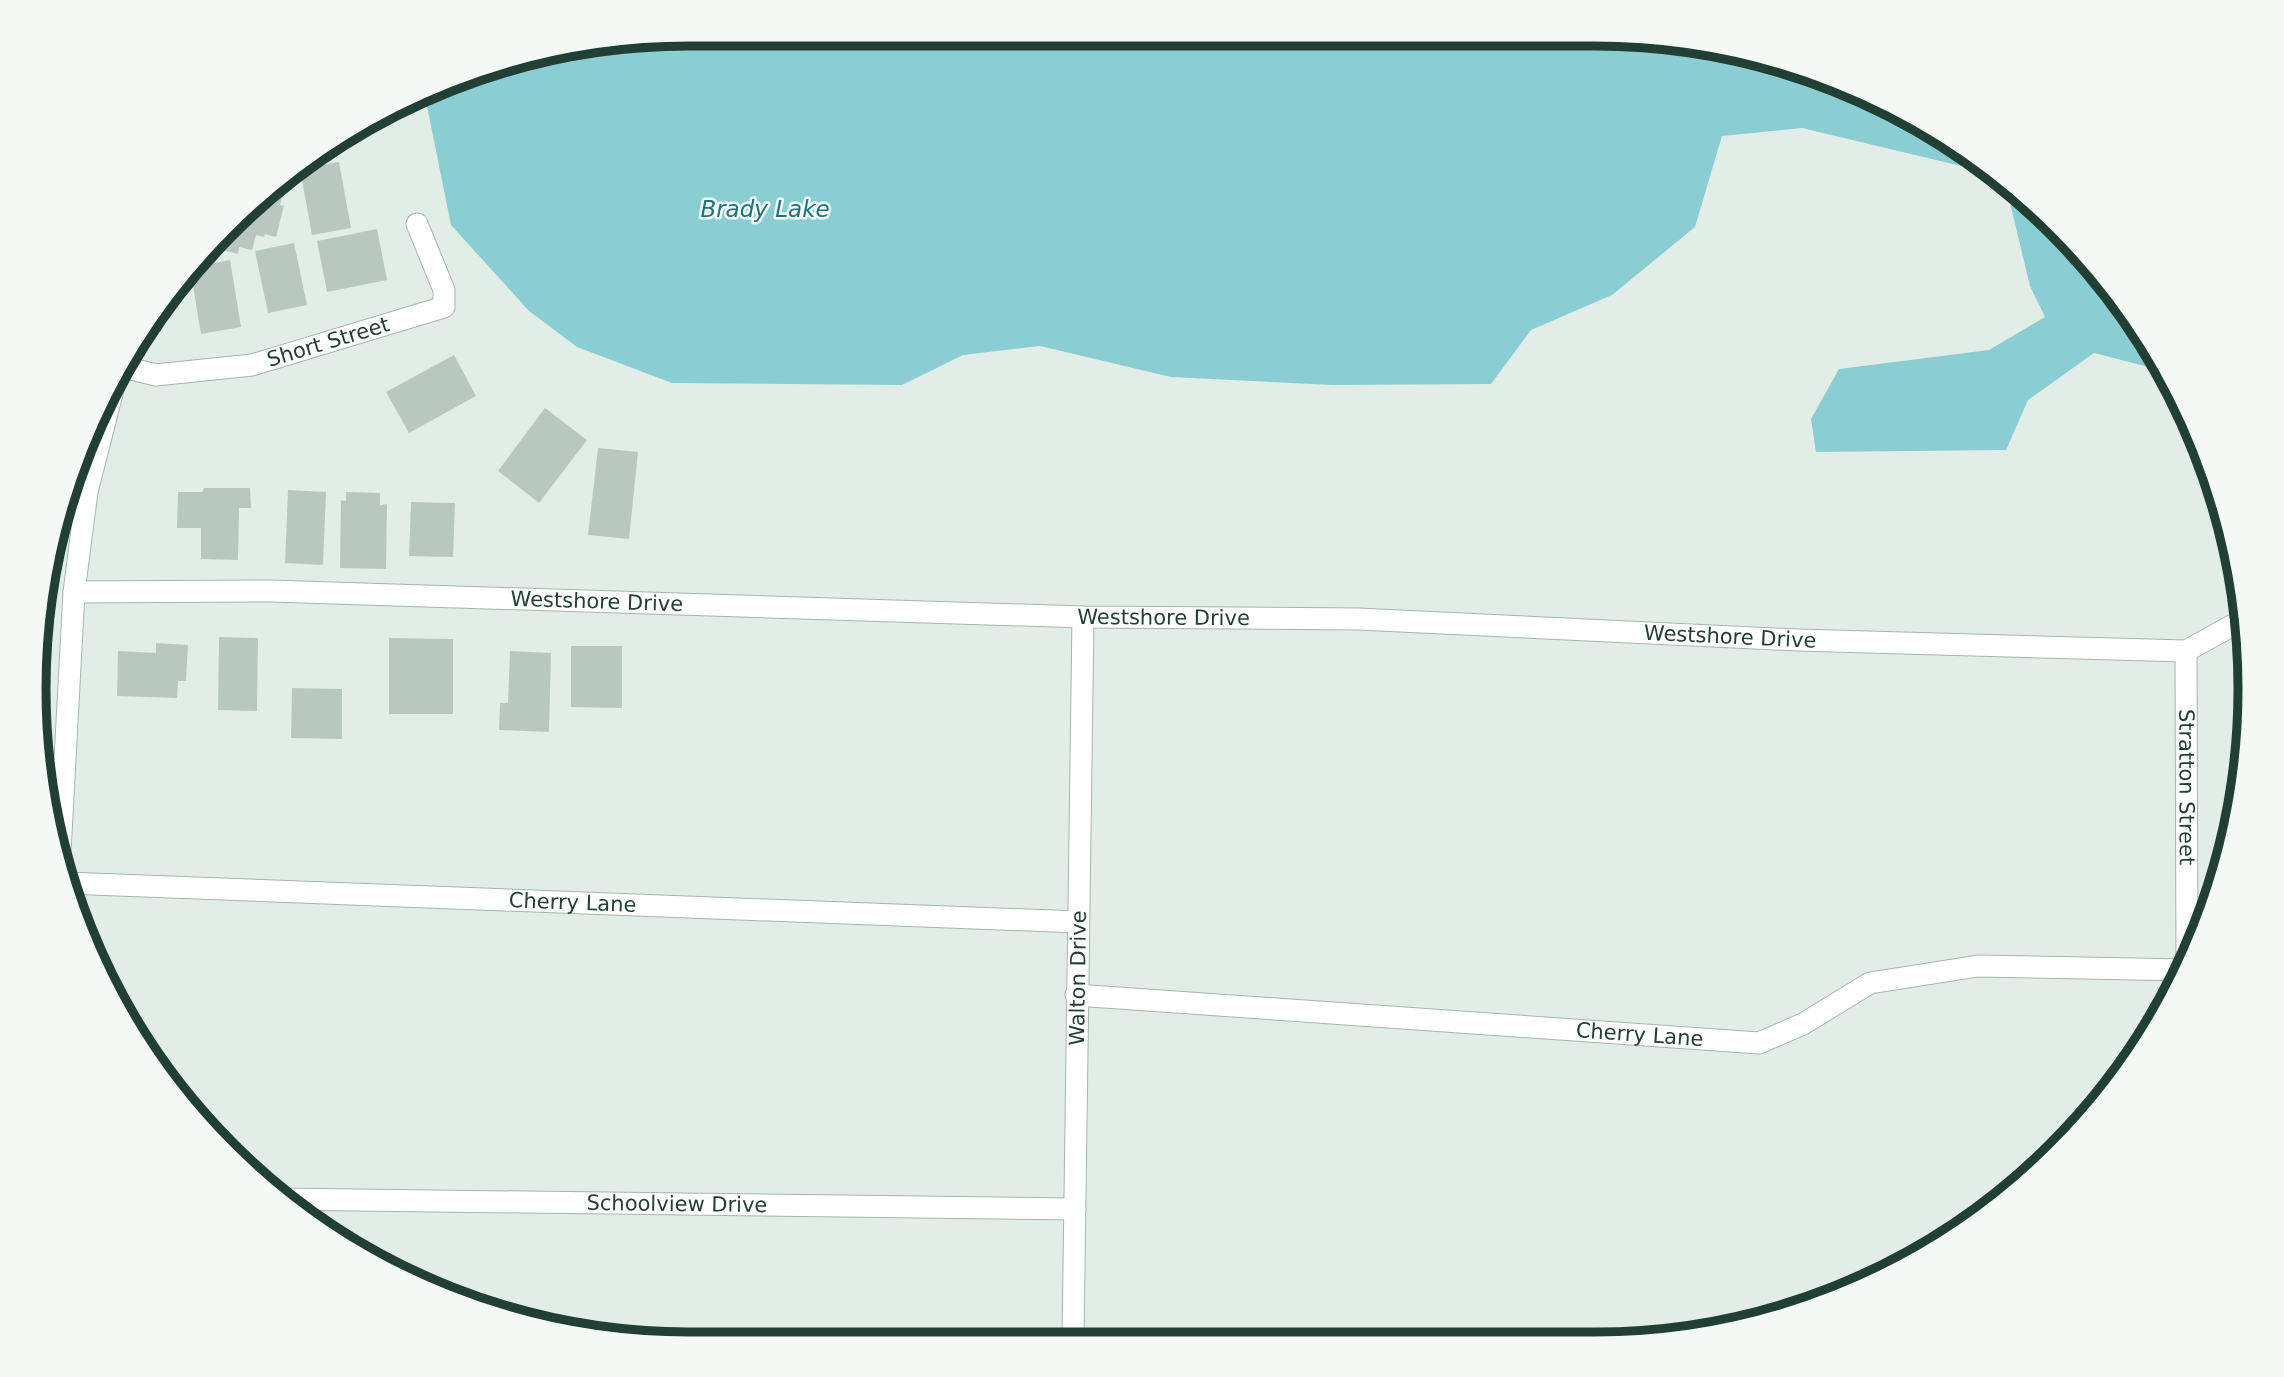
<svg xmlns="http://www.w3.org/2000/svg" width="2284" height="1377" font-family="'DejaVu Sans',sans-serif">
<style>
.water{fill:#8aced3}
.building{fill:#b8c8c1}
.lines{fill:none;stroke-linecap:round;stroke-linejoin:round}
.street-casing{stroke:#a5b5af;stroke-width:23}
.secondary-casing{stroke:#a1b9af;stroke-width:23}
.street{stroke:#fff;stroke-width:21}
.secondary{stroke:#fff;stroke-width:21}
.labels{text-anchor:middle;stroke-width:5;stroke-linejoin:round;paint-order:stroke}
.street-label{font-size:21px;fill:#223f35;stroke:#f4f9f6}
.water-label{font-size:23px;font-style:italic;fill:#1a747d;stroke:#f4f9f6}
.rim{fill:none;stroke:#223f35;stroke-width:9}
</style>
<rect width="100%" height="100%" fill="#e3ede8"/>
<g class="water">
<polygon points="689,33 1681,39 1846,83 1994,168 2003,176 1802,128 1722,136 1695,227 1612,295 1531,330 1491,384 1332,385 1171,377 1040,346 963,355 902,385 672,383 577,347 529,311 451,225 425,96 478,68"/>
<polygon points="2004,178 2088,256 2163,361 2168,372 2094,353 2028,400 2006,450 1816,452 1811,419 1839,369 1989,350 2045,317 2030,286"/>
</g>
<g class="building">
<polygon points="339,162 351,228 312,235 300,169"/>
<polygon points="276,184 285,186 280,205 284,206 276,237 265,234 264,237 256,235 252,250 239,247 238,254 215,248"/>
<polygon points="377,229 387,280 327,292 317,241"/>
<polygon points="294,243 307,305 268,313 255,251"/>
<polygon points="230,260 241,327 201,334 191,274 199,266"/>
<polygon points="454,355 476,396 409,433 386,392"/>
<polygon points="545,408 587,440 539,503 498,471"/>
<polygon points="598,448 638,452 629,539 588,535"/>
<polygon points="204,488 250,488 251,508 239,508 238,560 201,559 201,528 177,528 178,492 202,492"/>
<polygon points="288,490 326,492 323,565 285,563"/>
<polygon points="346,492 380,493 380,505 387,504 386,569 340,568 341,500 346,501"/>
<polygon points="411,502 455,503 453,557 409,556"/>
<polygon points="219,637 258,638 257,711 218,710"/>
<polygon points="389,638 453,639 453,714 389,714"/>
<polygon points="156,643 188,645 186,681 178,681 177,698 117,696 118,651 156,653"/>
<polygon points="571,646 622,646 622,708 571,707"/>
<polygon points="510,651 551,653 549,732 499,730 500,703 508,703"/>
<polygon points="292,688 342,689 342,739 291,738"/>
</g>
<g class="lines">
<g class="street-casing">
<g id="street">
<path id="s1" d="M 123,367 L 156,375 L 252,365 L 444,307 L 444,290 L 417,224"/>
<path id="s2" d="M 74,592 L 271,591 L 1083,617 L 1358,619 L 1798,640 L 2186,651 L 2246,618"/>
<path id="s3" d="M 2186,651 L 2187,967"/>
<path id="s4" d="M 65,883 L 1078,922"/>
<path id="s5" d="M 1076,995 L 1759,1043 L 1803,1024 L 1870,983 L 1978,966 L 2186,970"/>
<path id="s6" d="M 280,1199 L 1075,1209"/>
<path id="s7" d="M 1073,1340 L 1083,617"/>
</g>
</g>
<g class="secondary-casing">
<polyline id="secondary" points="60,852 74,592 87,492 115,382"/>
</g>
<use href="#street" class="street"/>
<use href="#secondary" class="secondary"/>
</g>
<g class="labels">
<g class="street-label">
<text dy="7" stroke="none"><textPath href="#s1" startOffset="210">Short Street</textPath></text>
<text dy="7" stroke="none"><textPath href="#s2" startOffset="523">Westshore Drive</textPath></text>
<text dy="7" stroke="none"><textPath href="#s2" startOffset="1090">Westshore Drive</textPath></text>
<text dy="7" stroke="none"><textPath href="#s2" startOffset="1657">Westshore Drive</textPath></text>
<text dy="7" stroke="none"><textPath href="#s3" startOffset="136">Stratton Street</textPath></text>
<text dy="7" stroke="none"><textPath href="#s4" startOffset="508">Cherry Lane</textPath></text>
<text dy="7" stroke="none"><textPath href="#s7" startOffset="362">Walton Drive</textPath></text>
<text dy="7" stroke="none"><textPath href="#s5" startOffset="565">Cherry Lane</textPath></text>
<text dy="7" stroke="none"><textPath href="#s6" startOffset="397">Schoolview Drive</textPath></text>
</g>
<g class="water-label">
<text x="765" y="217">Brady Lake</text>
</g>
</g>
<path d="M0 0H2284V1377H0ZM689 46H1595A643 643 0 0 1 2238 689V689A643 643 0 0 1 1595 1332H689A643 643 0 0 1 46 689V689A643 643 0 0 1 689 46Z" fill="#f4f9f6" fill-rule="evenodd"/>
<path class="rim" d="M689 46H1595A643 643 0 0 1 2238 689V689A643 643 0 0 1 1595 1332H689A643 643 0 0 1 46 689V689A643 643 0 0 1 689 46Z"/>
</svg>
